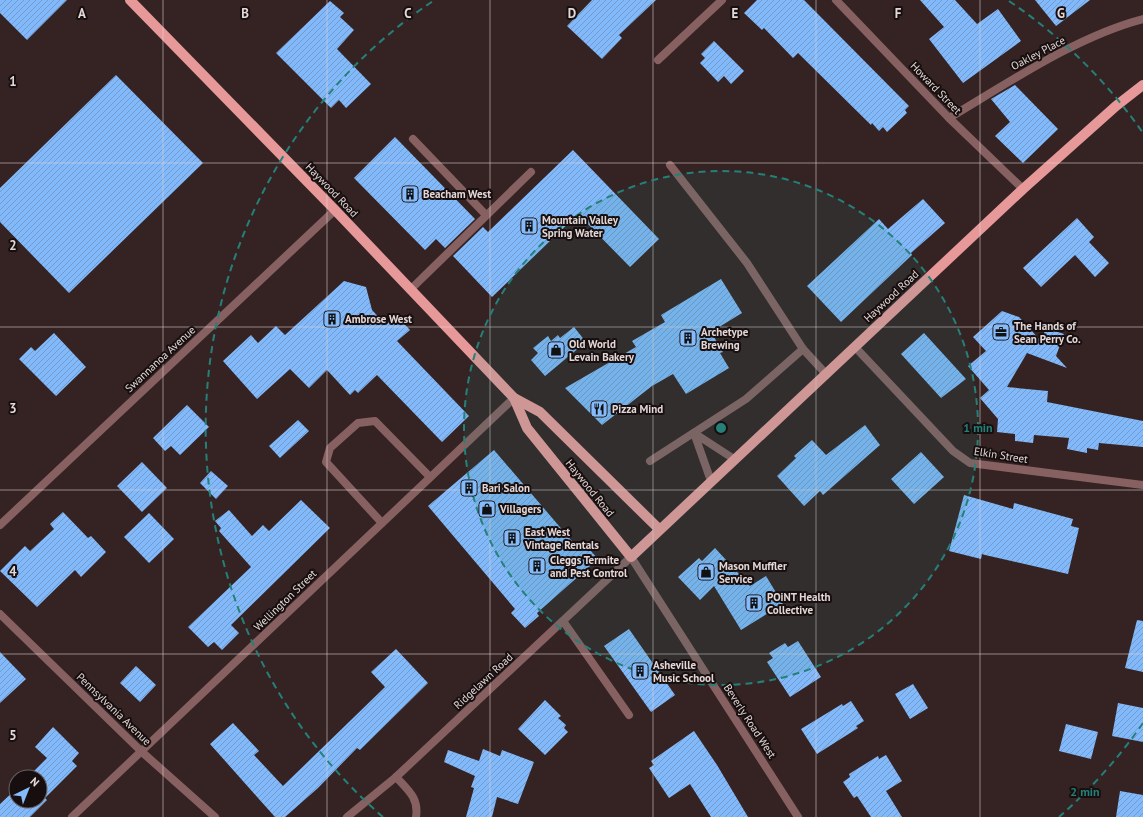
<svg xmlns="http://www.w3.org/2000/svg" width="1143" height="817" font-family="'PT Sans',sans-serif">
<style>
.building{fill:url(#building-hatch)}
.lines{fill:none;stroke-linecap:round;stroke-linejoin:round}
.service{stroke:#876161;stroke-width:8}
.minor{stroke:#876161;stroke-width:8}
.tertiary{stroke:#876161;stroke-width:8}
.primary{stroke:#e69998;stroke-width:10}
.grid{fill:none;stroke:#e4d7d7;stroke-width:1;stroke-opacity:0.55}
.ring{fill:none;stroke:#248078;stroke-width:2;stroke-dasharray:7 5}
.labels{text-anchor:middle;stroke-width:4;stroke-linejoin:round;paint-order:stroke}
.street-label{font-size:11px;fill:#e4d7d7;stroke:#170f0f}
.poi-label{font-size:11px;font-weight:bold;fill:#e4d7d7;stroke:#170f0f;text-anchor:start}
.grid-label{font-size:13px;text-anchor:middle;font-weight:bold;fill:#e4d7d7;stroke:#170f0f;stroke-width:4;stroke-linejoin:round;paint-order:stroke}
.centre{fill:#248078;stroke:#170f0f;stroke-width:2}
.ring-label{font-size:12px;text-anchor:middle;font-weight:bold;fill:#248078;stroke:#170f0f;stroke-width:4;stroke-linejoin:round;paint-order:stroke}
</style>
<defs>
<pattern id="building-hatch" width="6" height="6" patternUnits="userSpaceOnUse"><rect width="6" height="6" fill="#82b9fa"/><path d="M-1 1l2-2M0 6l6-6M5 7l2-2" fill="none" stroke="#729bcc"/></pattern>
</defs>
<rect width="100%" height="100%" fill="#352323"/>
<g class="building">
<polygon points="0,0 67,0 27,40 0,13"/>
<polygon points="592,0 656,0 619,35 622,38 602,59 567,26"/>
<polygon points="757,0 804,0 909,106 905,110 907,113 887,132 883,127 879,131 872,123 871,125 798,53 793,58 764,28 762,30 744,13"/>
<polygon points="920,0 955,0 977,24 998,9 1021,41 963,83 929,39 944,27"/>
<polygon points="1035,0 1090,0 1056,26"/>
<polygon points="330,1 344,13 340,17 354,30 337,49 371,84 346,108 339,100 331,108 276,53"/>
<polygon points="714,41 744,71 731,84 724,76 718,82 700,63 705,58 701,54"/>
<polygon points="116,75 203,163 69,293 0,222 0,188"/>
<polygon points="1015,85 1058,129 1023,163 995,136 1010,122 991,99"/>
<polygon points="395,137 475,219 445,248 436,239 425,250 354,178"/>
<polygon points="573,150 659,239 630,267 578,214 492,297 453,256 483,227 488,232"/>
<polygon points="923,199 945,223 911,253 912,255 841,322 807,286 879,219 888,229"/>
<polygon points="1077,218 1094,237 1089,242 1109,263 1095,277 1075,255 1041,287 1023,268"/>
<polygon points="721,279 742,313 711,332 723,352 720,353 729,368 686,394 673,374 652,386 602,425 565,388 636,347 632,341 665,322 661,315"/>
<polygon points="344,281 366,287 372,310 386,325 396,315 410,330 397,341 469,416 442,442 377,375 358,393 355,390 350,395 327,370 309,388 290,369 257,399 223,361 251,335 258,343 276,326 285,335"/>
<polygon points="1002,311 1019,317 1041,341 1046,328 1064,334 1056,356 1067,368 1027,353 1007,387 1048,391 1047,402 1143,421 1143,447 1099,443 1098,450 1087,448 1087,453 1067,449 1069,438 1034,435 1033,443 1015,441 1015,434 997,432 998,419 980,398 989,390 968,366 986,351 973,337"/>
<polygon points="574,327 586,342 545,376 531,360 538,353 533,348 548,336 551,341 558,335 560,338"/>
<polygon points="54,333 86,367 56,396 19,359 31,347 35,351"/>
<polygon points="924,333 966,379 941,398 901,354"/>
<polygon points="187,405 209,427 180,455 171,446 165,451 153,438"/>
<polygon points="298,420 309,431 280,458 269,446"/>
<polygon points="865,425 880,445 823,495 820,491 804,506 777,476 796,458 794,456 812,440 826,455"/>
<polygon points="494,450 577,547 583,542 598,559 537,613 539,616 525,628 511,613 515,609 428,506"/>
<polygon points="921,452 944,477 914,504 891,479"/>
<polygon points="142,462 167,488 142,512 117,486"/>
<polygon points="211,471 228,486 216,499 200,483"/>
<polygon points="964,495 1013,509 1014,503 1073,519 1071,526 1079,528 1068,574 985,555 982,554 981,559 949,551"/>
<polygon points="301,500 330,528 231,625 239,633 222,650 214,642 208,647 188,627 251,567 219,531 221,528 215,521 229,510 252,536 263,525 269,531"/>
<polygon points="63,512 88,538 91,536 106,552 81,577 75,570 37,607 0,571 25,546 30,551 54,529 50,524"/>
<polygon points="149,513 174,539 149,563 124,537"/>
<polygon points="715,548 750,586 766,576 783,604 741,630 714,586 700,600 678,577 699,558 702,561"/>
<polygon points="1137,620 1143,621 1143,672 1125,668"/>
<polygon points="629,629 675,695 651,712 604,646"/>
<polygon points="798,641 821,677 790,697 767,662 773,658 769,653 785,643 788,647"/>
<polygon points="396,649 428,683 360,750 357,748 318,788 285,817 275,817 210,744 233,723 259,751 254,755 283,786 385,687 371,672"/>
<polygon points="0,652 26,679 0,703"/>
<polygon points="136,666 156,685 140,702 120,683"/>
<polygon points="913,684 928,708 910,719 895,694"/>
<polygon points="545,700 561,716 558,718 566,725 564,728 568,732 545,755 518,729"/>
<polygon points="851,701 864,721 856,726 858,728 817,754 801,729 842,704 843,706"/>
<polygon points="1118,703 1143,708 1143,742 1112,736"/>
<polygon points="1066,724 1098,732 1091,759 1059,751"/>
<polygon points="53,727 79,753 72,761 77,766 45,798 47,800 30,817 0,817 0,804 16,789 16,801 40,801 40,777 28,777 47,758 35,747"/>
<polygon points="694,731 717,765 748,817 711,817 690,784 669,798 649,768 654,765 651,761"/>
<polygon points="483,749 500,756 502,750 534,762 518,804 497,797 492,817 466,817 474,788 471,787 475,776 444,762 448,750 479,761"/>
<polygon points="886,755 902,781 886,791 902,817 871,817 857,796 854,798 843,782 850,777 849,774 878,756 879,759"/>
<polygon points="1120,791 1143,795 1143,817 1116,817"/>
</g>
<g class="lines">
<g class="service">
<polyline points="413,139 486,215"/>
<polyline points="670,165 747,263 803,349 826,374"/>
<polyline points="410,290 531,172"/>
<polyline points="650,461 746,399 803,349"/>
<polyline points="711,481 694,433 734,459"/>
<polyline points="382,523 326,462 330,448 358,423 375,421 430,477"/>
<polyline points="563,621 629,715"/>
</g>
<g class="minor">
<polyline points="836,0 949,118 1023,189"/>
<polyline points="658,60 722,0"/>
<path d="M 949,118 C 1008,83 1077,36 1143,19"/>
<polyline points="855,347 953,451 970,463 1143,485"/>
<polyline points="0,525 335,210"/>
<polyline points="0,614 142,752 215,817"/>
<path d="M 396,777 C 408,790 419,798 416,817"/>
<polyline points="72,817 514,398"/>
<polyline points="347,817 396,777 631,557"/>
</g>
<polyline class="tertiary" points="631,557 798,817"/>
<g class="primary">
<polyline points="130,0 335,210 514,398 540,412 659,529"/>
<polyline points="514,398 527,428 631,557 1023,189 1116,106 1143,85"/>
</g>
</g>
<path class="grid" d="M 163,0 L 163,817M 327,0 L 327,817M 490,0 L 490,817M 653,0 L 653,817M 816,0 L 816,817M 980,0 L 980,817M 0,163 L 1143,163M 0,327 L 1143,327M 0,490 L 1143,490M 0,654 L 1143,654"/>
<circle cx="721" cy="428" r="257" fill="#248078" fill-opacity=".12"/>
<g class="ring">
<circle cx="721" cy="428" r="257"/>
<path d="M1143 723A515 515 0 0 1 1059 817M383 817A515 515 0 0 1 433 1M1009 1A515 515 0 0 1 1143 133"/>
</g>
<defs>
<g id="building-square" transform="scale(0.9)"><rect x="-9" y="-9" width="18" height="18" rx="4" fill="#85bbfb" stroke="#170f0f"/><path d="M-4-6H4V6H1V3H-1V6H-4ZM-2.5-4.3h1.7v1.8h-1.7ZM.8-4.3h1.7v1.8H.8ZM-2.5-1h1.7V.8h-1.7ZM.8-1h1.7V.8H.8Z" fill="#111"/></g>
<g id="office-square" transform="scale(0.9)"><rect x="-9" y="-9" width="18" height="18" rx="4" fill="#85bbfb" stroke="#170f0f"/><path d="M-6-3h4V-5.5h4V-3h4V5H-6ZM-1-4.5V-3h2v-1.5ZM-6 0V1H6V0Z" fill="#111"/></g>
<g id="shop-square" transform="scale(0.9)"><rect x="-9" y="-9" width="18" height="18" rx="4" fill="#85bbfb" stroke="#170f0f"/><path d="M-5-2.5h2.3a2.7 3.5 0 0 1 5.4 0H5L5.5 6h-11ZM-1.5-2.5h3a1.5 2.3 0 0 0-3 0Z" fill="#111"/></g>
<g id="restaurant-square" transform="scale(0.9)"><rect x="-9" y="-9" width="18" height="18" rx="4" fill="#85bbfb" stroke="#170f0f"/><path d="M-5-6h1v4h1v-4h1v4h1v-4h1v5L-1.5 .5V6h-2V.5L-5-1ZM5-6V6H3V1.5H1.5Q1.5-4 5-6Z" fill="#111"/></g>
</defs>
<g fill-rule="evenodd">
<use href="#building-square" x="410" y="194"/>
<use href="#building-square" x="529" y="226"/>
<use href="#building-square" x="332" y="319"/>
<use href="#office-square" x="1001" y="332"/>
<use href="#building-square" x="688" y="338"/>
<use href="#shop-square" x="556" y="350"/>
<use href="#restaurant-square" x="599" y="409"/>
<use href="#building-square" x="469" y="488"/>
<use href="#shop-square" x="487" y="509"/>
<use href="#building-square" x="512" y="538"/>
<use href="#building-square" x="537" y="566"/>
<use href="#shop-square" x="706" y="572"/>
<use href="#building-square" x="754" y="603"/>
<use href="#building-square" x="640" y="671"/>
</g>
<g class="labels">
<g class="street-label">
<text transform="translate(1038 53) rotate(-28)" y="4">Oakley Place</text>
<text transform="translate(936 88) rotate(46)" y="4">Howard Street</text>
<text transform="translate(332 190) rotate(46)" y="4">Haywood Road</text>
<text transform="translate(891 296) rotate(-43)" y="4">Haywood Road</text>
<text transform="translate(160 359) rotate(-43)" y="4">Swannanoa Avenue</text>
<text transform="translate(1001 455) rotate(9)" y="4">Elkin Street</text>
<text transform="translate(590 488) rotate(51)" y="4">Haywood Road</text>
<text transform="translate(285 600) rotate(-44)" y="4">Wellington Street</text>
<text transform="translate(483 681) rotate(-43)" y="4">Ridgelawn Road</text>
<text transform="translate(114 709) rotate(44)" y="4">Pennsylvania Avenue</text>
<text transform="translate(750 721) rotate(57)" y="4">Beverly Road West</text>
</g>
<g class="poi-label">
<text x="423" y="198">Beacham West</text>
<text x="542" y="224">Mountain Valley<tspan x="542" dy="13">Spring Water</tspan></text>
<text x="345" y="323">Ambrose West</text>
<text x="1014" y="330">The Hands of<tspan x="1014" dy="13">Sean Perry Co.</tspan></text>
<text x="701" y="336">Archetype<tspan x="701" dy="13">Brewing</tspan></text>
<text x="569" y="348">Old World<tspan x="569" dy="13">Levain Bakery</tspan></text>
<text x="612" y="413">Pizza Mind</text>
<text x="482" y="492">Bari Salon</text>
<text x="500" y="513">Villagers</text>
<text x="525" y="536">East West<tspan x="525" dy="13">Vintage Rentals</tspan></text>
<text x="550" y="564">Cleggs Termite<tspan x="550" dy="13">and Pest Control</tspan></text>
<text x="719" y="570">Mason Muffler<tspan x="719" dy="13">Service</tspan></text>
<text x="767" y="601">POiNT Health<tspan x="767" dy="13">Collective</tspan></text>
<text x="653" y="669">Asheville<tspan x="653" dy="13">Music School</tspan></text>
</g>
</g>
<g class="grid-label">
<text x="82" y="18">A</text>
<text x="245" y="18">B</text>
<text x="408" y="18">C</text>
<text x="572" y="18">D</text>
<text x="735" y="18">E</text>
<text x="898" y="18">F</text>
<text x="1061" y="18">G</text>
<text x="13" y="86">1</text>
<text x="13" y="250">2</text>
<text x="13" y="413">3</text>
<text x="13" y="576">4</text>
<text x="13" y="740">5</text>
</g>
<circle cx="721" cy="428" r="6" class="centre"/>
<g class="ring-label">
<text x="978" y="432">1 min</text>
<text x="1085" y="796">2 min</text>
</g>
<g transform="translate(28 789) rotate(43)"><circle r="19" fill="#170f0f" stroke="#695f5f"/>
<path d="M0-3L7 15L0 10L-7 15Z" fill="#85bbfb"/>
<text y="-6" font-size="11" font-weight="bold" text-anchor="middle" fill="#e4d7d7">N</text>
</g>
</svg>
